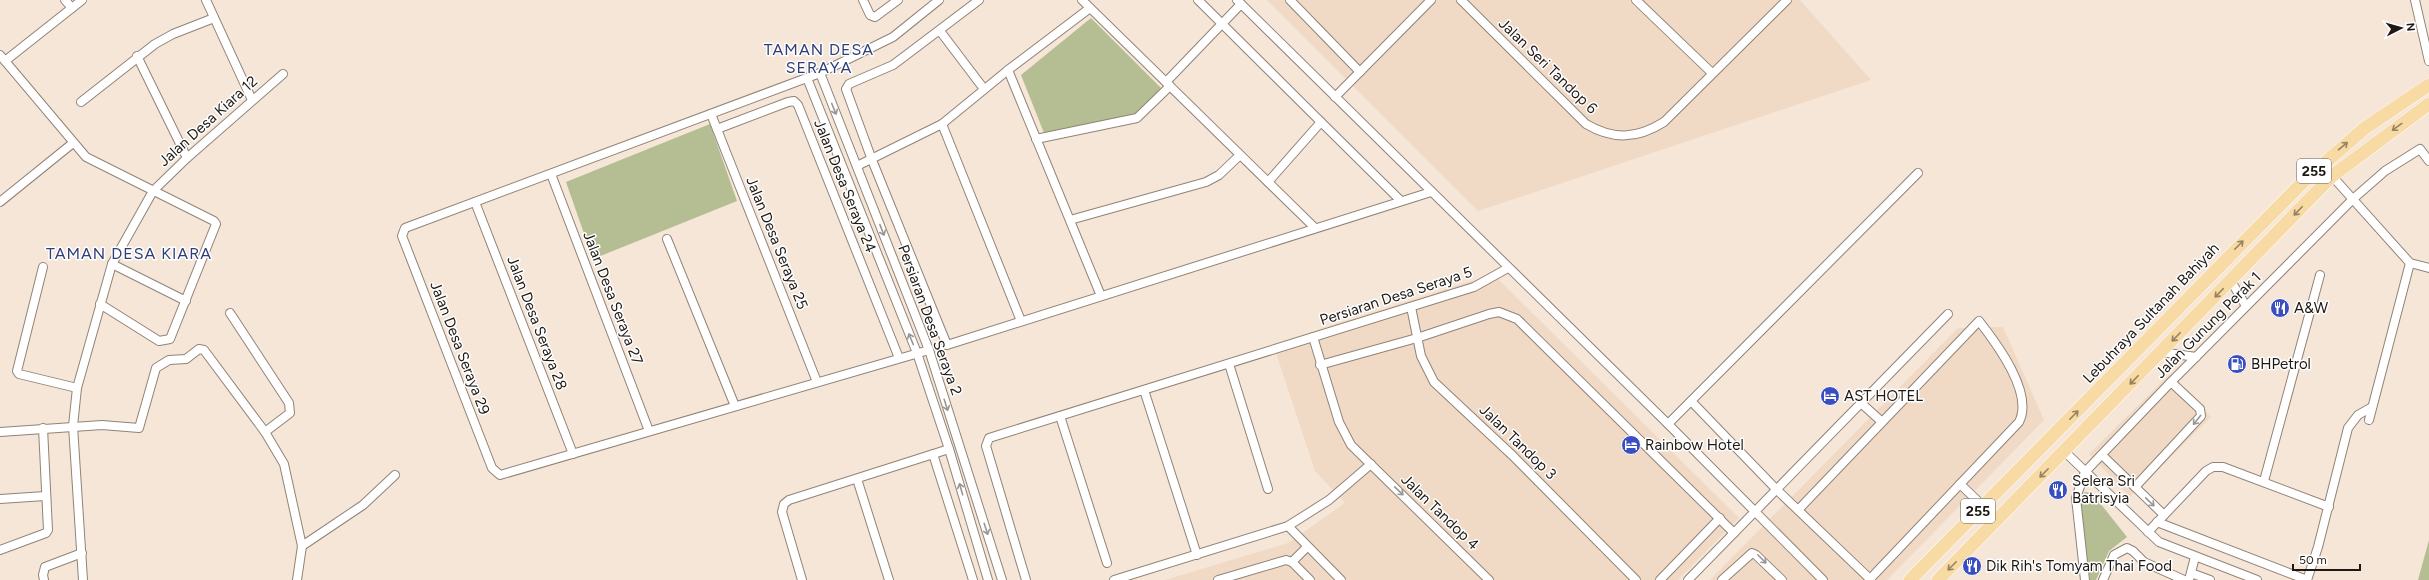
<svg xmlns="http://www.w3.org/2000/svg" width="2429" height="580" font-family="Figtree,sans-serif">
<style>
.built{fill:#f0dac6}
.green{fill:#b5bd93}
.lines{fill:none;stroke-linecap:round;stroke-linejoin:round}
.minor-casing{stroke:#918376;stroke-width:10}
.primary-casing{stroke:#fff;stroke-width:14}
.minor{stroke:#fff;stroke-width:8}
.primary{stroke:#f7daa4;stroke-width:13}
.oneway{stroke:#999795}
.oneway2{stroke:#958363}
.labels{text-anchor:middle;stroke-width:3;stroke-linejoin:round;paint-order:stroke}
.shield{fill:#fff;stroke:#615d5a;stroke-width:1}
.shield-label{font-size:14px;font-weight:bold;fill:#1d1813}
.street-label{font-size:15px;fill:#1d1813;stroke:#fff}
.poi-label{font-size:15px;fill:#1d1813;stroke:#fff;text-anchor:start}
.neighbourhood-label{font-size:16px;letter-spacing:1px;fill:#2f3e78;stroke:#fff}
</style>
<rect width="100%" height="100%" fill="#f5e6d8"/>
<g class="built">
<polygon points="1267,0 1800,0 1871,80 1478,211"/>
<polygon points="1493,274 1739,518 1678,580 1165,580 1288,543 1345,503 1315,471 1273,344"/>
<polygon points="2003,327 2044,420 1887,580 1710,580 1958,328"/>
<polygon points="2170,374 2211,417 2130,497 2089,454"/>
</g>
<g class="green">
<polygon points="1091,18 1161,88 1135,115 1046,138 1021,75"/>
<polygon points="710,124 737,201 593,259 566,182"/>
<polygon points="2085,492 2092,493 2127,537 2109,551 2096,580 2090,580 2079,499"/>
<polygon points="2429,540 2429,580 2418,580"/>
</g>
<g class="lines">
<g class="minor-casing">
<g id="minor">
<polyline points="65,0 72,8"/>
<polyline points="206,0 252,100"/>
<polyline points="863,0 870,15 875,17 898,0"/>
<polyline points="979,0 905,56 893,65 849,84 846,89 872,160 947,345 1431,192"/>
<polyline points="1082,0 1315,228"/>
<polyline points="1198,0 1321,122 1268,182"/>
<polyline points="1237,0 1668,424 1823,580"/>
<polyline points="1290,0 1360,72"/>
<path d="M 1461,0 L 1586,124 C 1613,140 1637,139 1664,122 L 1787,0"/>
<polyline points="1636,0 1712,73"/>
<polyline points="2415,0 2429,61"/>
<polyline points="940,31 984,89"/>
<polyline points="0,55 86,157 214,221 216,224 170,339 159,341 100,304"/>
<polyline points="137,56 187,158"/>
<polyline points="5,61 82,0"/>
<polyline points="1008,70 1101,296"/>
<polyline points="820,73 929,350 1002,580"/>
<polyline points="807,78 917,353 949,449 988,580"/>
<polyline points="1166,82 1241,4"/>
<polyline points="1335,97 1431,0"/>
<polyline points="81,102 155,44 173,34 214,18"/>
<polyline points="711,114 817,382"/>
<polyline points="1321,122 1401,201"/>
<polyline points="942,124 1021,321"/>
<polyline points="717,129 788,102 794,101 798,105 899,358"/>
<polyline points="1036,139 1137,118 1170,86"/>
<polyline points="857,166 942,124 1008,70 1090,8"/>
<polyline points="551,174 649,431"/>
<polyline points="2332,176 2410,263 2429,268"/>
<polyline points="0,202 73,143"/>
<polyline points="475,202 573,454"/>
<polyline points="1070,220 1206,182 1219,175 1240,155"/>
<polyline points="667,239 735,406"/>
<polyline points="112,264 186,301"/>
<polyline points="43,267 17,371 19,374 77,388"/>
<polyline points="2231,281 2246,306"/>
<polyline points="1411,307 1421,356 1434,382 1512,455 1636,580"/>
<polyline points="230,313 289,403 290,413 265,432"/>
<polyline points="1313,337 1339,422 1351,445 1489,580"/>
<polyline points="929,350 500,475 492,468 402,236 405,228 820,73 893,37 939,0"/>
<polyline points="2161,352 2196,357"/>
<polyline points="1229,364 1268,489"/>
<polyline points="1320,365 1417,338 1489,314 1499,312 1517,319 1734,533"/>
<polyline points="1144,390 1197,555"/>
<polyline points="1691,401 1777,490 1870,579"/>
<polyline points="1861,403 1882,422"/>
<polyline points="1060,416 1107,563"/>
<polyline points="2369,420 2410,263"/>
<polyline points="1668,424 1918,173"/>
<polyline points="0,432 102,425 139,428 156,368 169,360 186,359 199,349 204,350 265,432 284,464 302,546 297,580"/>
<polyline points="2065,452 2159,542 2257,580"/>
<polyline points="933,454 973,580"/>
<polyline points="2102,455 2164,515"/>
<polyline points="857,479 889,580"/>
<polyline points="2264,481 2320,275"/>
<polyline points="1960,484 1983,506"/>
<polyline points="2135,487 2201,416 2200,409 2171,382"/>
<polyline points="0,499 45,496"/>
<path d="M 1798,510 L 1979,321 C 1997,344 2034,393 2019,422 L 1869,580"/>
<polyline points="2157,522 2307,580"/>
<polyline points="1288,526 1341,580"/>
<polyline points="2148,532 2206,471 2213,467 2223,467 2329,507"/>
<polyline points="302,546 363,505 395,475"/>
<polyline points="0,550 46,533 48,530 43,428"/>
<polyline points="1292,562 1307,547"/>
<polyline points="2191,573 2210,580"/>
<polyline points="44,580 43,575 45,567 82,553"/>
<polyline points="83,580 73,426 77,388 112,264 153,191 187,158 283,74"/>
<polyline points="802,580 782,512 784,504 789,500 949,449"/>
<polyline points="1026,580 986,446 989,438 1474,287 1508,268"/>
<polyline points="1114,580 1288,526 1329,500 1371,464"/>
<polyline points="1218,580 1286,560 1292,562 1310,580"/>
<polyline points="1660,580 1720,518"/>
<polyline points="1688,580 1948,314"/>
<polyline points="1722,580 1752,553 1756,555 1782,580"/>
<polyline points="2085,580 2076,498 2085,472 2171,382 2353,199 2385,171 2420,149 2429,161"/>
<polyline points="2103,580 2114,555 2127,548 2133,551 2144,562 2184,580"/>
<polyline points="2189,580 2195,557"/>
<polyline points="2307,580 2318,547 2348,428 2358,415 2372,407"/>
</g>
</g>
<g class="primary-casing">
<g id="primary">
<polyline points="1910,580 2304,181 2365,128 2429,85"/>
<polyline points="1938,580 2332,176 2429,104"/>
</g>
</g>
<use href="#minor" class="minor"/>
<use href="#primary" class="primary"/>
</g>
<defs><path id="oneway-shaft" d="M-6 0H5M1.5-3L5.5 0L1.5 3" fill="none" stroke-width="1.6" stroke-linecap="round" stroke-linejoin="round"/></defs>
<g class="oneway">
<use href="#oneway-shaft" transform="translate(834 109) rotate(68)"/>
<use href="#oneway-shaft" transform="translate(882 230) rotate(69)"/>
<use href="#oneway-shaft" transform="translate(911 339) rotate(-112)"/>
<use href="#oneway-shaft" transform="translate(946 405) rotate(72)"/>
<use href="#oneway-shaft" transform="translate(2197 420) rotate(129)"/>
<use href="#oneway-shaft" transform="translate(961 489) rotate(-106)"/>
<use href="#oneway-shaft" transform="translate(1399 491) rotate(44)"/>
<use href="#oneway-shaft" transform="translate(2150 502) rotate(44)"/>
<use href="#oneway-shaft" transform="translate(986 529) rotate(72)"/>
<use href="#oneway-shaft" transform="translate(1762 559) rotate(45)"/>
</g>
<g class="oneway2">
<use href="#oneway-shaft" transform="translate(2397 127) rotate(144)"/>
<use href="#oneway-shaft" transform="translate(2343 146) rotate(-40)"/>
<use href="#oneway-shaft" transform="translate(2298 211) rotate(134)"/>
<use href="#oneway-shaft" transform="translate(2239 245) rotate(-45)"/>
<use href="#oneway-shaft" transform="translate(2219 293) rotate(134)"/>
<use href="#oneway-shaft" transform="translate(2176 337) rotate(134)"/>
<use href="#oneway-shaft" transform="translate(2134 380) rotate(134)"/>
<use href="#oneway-shaft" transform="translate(2074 415) rotate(-45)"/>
<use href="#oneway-shaft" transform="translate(2044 473) rotate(135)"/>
<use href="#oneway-shaft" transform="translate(1952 566) rotate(135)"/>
</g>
<defs>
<g id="restaurant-disc" transform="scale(1)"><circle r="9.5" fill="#394fc1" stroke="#fff"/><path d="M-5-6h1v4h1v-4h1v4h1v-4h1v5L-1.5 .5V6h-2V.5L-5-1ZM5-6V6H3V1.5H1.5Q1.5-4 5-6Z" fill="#fff"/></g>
<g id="fuel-disc" transform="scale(1)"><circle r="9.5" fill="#394fc1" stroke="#fff"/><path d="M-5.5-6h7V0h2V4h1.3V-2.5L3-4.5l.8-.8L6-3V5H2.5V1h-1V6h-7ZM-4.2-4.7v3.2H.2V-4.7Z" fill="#fff"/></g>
<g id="hotel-disc" transform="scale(1)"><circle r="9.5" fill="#394fc1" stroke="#fff"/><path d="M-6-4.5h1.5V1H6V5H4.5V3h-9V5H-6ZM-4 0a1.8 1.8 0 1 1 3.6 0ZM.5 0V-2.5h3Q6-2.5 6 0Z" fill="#fff"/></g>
</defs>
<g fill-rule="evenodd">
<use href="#restaurant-disc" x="2280" y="308"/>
<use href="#fuel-disc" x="2237" y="364"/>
<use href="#hotel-disc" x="1830" y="396"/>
<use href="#hotel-disc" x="1631" y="445"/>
<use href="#restaurant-disc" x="2058" y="490"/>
<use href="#restaurant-disc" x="1972" y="566"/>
</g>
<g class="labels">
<g class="shield">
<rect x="2297" y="159" width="34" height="24" rx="3"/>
<rect x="1961" y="499" width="34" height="24" rx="3"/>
</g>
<g class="shield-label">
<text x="2314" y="176">255</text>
<text x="1978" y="516">255</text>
</g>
<g class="street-label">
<text transform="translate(1548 66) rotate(44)" y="5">Jalan Seri Tandop 6</text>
<text transform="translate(208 121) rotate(-42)" y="5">Jalan Desa Kiara 12</text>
<text transform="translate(845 186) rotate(68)" y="5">Jalan Desa Seraya 24</text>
<text transform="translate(777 243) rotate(68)" y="5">Jalan Desa Seraya 25</text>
<text transform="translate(1396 296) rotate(-18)" y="5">Persiaran Desa Seraya 5</text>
<text transform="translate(613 298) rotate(69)" y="5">Jalan Desa Seraya 27</text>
<text transform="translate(2151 313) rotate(-46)" y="5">Lebuhraya Sultanah Bahiyah</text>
<text transform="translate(930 320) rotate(70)" y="5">Persiaran Desa Seraya 2</text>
<text transform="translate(537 323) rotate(69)" y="5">Jalan Desa Seraya 28</text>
<text transform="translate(2208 325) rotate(-45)" y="5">Jalan Gunung Perak 1</text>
<text transform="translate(460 348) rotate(69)" y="5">Jalan Desa Seraya 29</text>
<text transform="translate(1518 442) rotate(44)" y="5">Jalan Tandop 3</text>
<text transform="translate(1440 512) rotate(44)" y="5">Jalan Tandop 4</text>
</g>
<g class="poi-label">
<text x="2294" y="313">A&amp;W</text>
<text x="2251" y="369">BHPetrol</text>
<text x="1844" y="401">AST HOTEL</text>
<text x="1645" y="450">Rainbow Hotel</text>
<text x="2072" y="486">Selera Sri<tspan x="2072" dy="17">Batrisyia</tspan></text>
<text x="1986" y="571">Dik Rih's Tomyam Thai Food</text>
</g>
<g class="neighbourhood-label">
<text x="819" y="55">TAMAN DESA<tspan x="819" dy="18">SERAYA</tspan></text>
<text x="129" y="259">TAMAN DESA KIARA</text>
</g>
</g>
<g transform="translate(2401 28) rotate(84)" stroke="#ffffff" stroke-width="3" paint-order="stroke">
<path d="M0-3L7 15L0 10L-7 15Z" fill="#1d1813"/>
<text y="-6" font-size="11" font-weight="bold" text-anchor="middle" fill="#1d1813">N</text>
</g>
<path d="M2293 564v6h67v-6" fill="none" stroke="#1d1813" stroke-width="2"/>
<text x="2299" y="564" font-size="12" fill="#1d1813" stroke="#ffffff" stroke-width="3" paint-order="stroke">50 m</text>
</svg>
